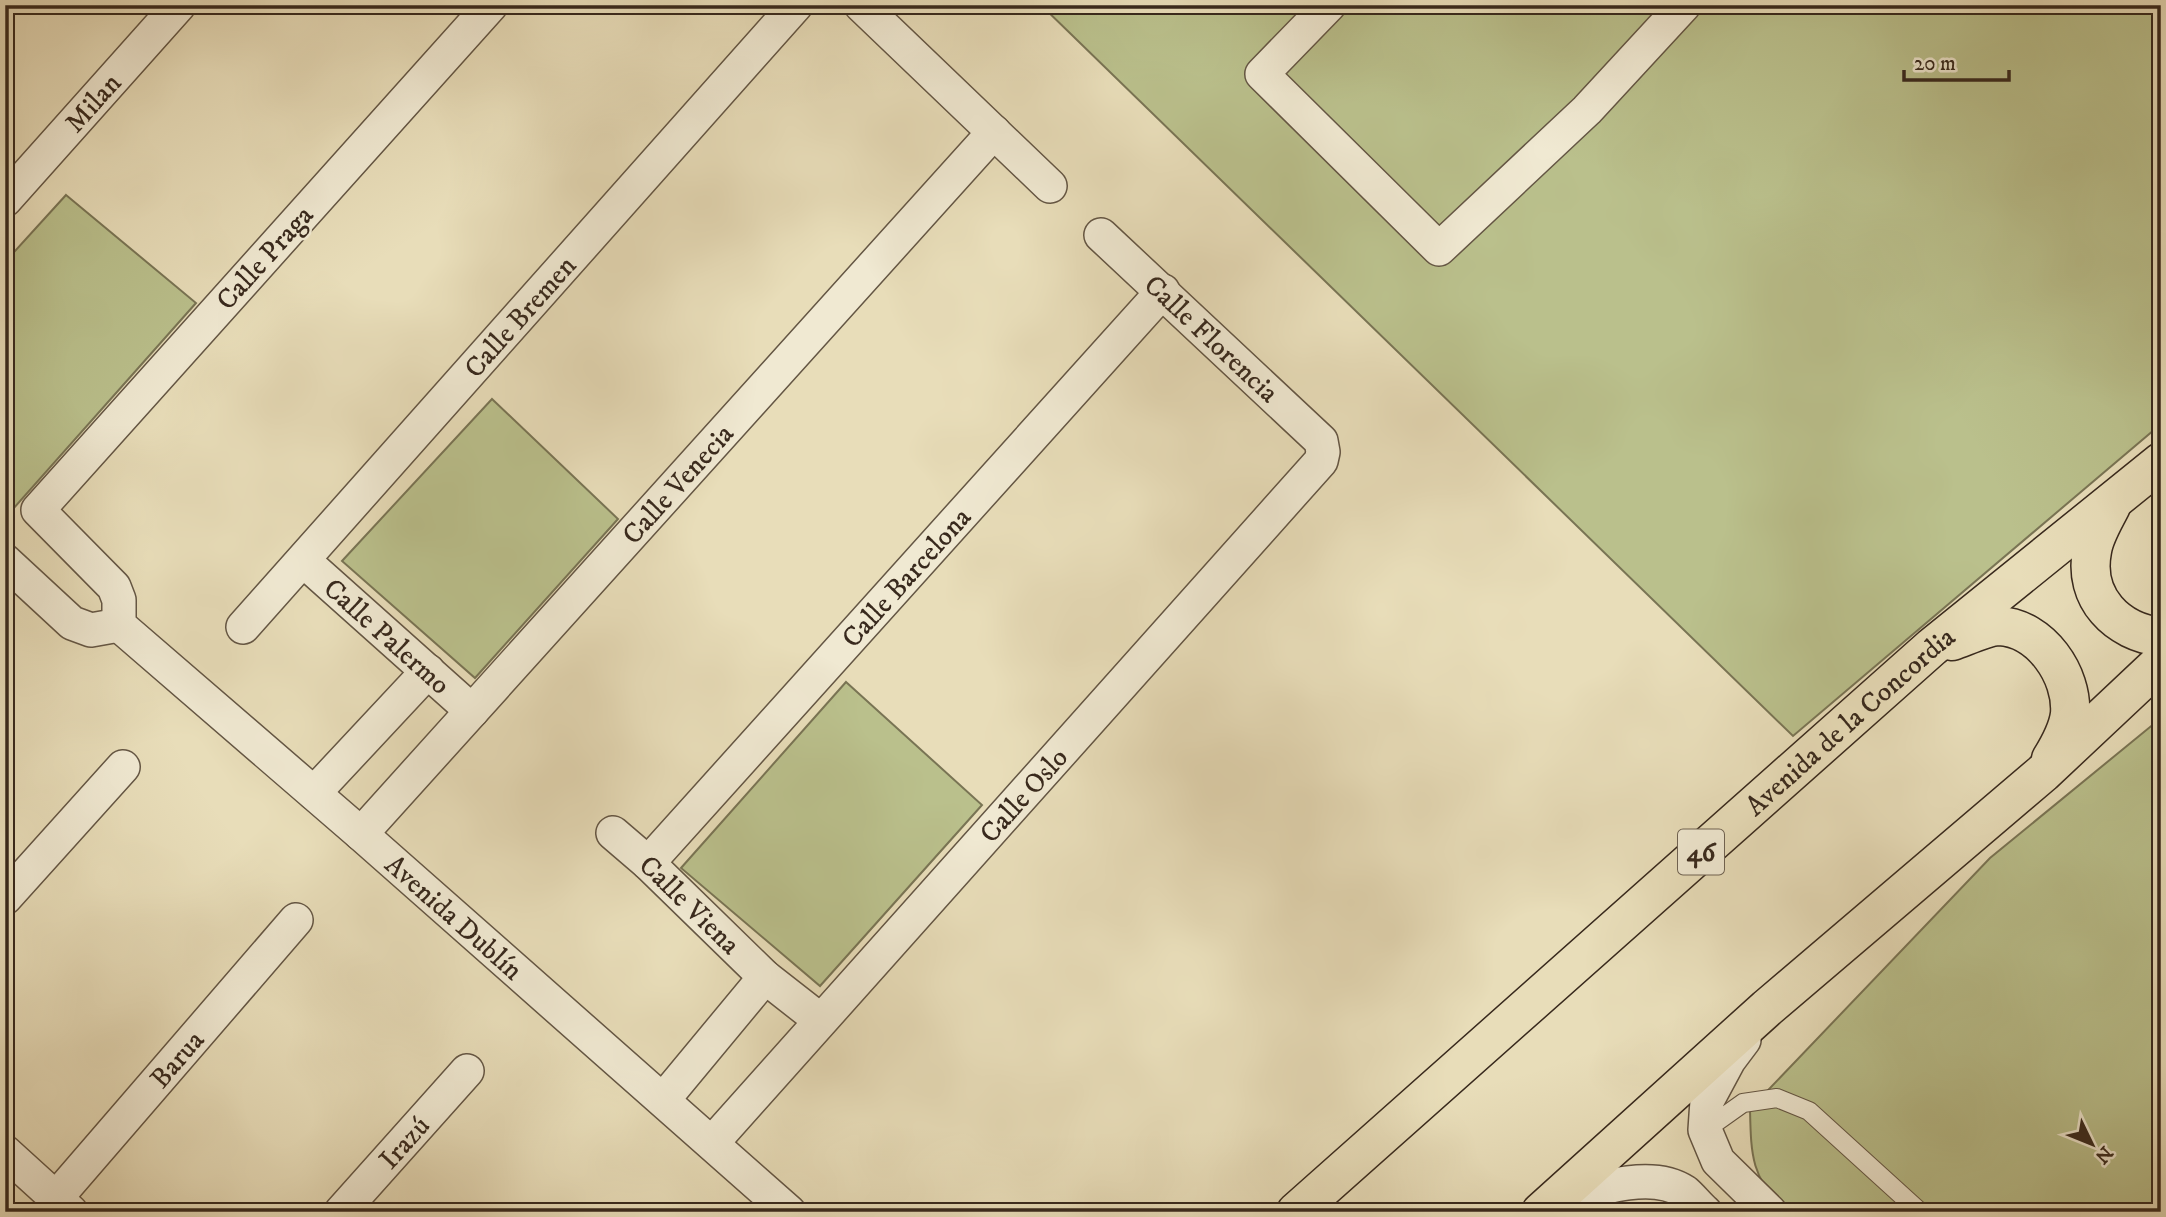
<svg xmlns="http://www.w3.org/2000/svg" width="2166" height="1217" font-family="'IM FELL DW Pica',serif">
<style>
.green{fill:#bac08c;stroke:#797454;stroke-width:2}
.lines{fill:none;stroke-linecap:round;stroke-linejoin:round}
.service-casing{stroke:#645644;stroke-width:20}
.minor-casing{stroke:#645644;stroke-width:36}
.primary-casing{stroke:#38291d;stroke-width:41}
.service{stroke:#f0e9d2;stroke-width:18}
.minor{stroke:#f0e9d2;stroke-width:33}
.primary{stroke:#e8ddb9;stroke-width:38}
.labels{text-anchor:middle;stroke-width:5;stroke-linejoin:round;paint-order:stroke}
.shield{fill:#f0e9d2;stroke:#6f6353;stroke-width:2}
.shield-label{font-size:26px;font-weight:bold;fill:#38291d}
.street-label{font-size:28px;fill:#38291d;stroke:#f0e9d2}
</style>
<rect width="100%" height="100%" fill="#e8ddb9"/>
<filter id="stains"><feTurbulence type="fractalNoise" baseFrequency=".00286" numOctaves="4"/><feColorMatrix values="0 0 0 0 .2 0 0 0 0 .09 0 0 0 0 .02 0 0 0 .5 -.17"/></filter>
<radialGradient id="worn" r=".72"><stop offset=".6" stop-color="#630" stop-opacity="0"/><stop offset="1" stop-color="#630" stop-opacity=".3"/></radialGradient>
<g class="green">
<polygon points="1041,5 2161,5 2161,424 1793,736"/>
<polygon points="66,195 196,303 5,518 5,262"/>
<polygon points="492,399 618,519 475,678 342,561"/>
<polygon points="846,682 982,805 820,986 681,868"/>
<path d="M 2161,718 L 2161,1212 L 1786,1212 C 1751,1178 1751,1155 1750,1109 L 1990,858 Z"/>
</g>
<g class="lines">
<g class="service-casing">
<polyline id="service" points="1705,1130 1743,1103 1777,1098 1809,1111 1920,1212"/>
</g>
<g class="minor-casing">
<g id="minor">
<path id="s1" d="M 491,5 L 38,510 L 114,587 L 119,600 L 119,625 L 361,834 L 789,1212"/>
<polyline points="861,5 1050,186"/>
<polyline points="1329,5 1262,74 1439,249 1587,110 1684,5"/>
<path id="s2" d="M 5,200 L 179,5"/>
<polyline points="5,561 72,623 91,630 119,625"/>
<path id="s3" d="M 304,561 L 472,711"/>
<path id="s4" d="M 243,627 L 796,5"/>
<polyline points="314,793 428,671"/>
<path id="s5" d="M 613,833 L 648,863 L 765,977 L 820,1020"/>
<path id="s6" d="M 361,834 L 994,132"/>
<path id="s7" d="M 648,863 L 1163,291"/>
<polyline points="5,898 123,767"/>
<polyline points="1744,1040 1729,1060 1707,1101 1705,1130 1718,1161 1770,1212"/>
<polyline points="663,1100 765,977"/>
<path id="s8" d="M 712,1143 L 1321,461 L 1323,452 L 1321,441 L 1101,235"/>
<polyline points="5,1152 71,1212"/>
<path id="s9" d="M 56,1198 L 296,920"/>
<path d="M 1551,1203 C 1589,1192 1649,1168 1685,1192 C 1692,1198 1698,1206 1705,1212"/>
<path id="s10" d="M 341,1212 L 467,1071"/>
</g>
</g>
<g class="primary-casing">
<g id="primary">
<path d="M 2111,506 C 2104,520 2094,536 2092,551 C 2083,598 2117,632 2161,637"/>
<path d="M 1952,641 C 1964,637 1988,626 1999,626 C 2041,628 2073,675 2070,714 C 2068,730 2059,746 2051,759"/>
<path id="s11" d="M 1296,1212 L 1932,647 L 2161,462"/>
<polyline points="1541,1212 1767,1008 2043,773 2161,662"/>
</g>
</g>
<use href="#service" class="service"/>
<use href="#minor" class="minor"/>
<use href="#primary" class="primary"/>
</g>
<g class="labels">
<rect class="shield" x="1678" y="829.5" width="46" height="45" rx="5"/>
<g class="shield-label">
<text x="1701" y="861">46</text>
</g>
<g class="street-label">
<text dy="10" stroke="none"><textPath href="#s2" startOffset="131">Milan</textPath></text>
<text transform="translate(264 257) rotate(-48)" y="10">Calle Praga</text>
<text dy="10" stroke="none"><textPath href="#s4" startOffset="416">Calle Bremen</textPath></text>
<text transform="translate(1212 338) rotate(43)" y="10">Calle Florencia</text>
<text dy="10" stroke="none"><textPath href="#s6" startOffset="472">Calle Venecia</textPath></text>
<text dy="10" stroke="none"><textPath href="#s7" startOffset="385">Calle Barcelona</textPath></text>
<text dy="10" stroke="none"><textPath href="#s3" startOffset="112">Calle Palermo</textPath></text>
<text dy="10" stroke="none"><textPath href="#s11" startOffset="740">Avenida de la Concordia</textPath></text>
<text dy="10" stroke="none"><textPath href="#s8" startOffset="467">Calle Oslo</textPath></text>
<text dy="10" stroke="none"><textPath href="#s5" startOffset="105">Calle Viena</textPath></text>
<text dy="10" stroke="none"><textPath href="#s1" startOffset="1270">Avenida Dublín</textPath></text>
<text dy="10" stroke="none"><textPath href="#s9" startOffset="184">Barua</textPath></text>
<text dy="10" stroke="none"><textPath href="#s10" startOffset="94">Irazú</textPath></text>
</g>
</g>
<rect width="2166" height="1217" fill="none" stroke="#e8ddb9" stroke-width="28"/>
<rect x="7" y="7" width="2152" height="1203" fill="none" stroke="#38291d" stroke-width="3.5"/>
<rect x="14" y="14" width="2138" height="1189" fill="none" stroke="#38291d" stroke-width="2"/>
<g transform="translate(2092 1144) rotate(133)" stroke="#f0e9d2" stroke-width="5" paint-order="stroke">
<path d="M0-5L12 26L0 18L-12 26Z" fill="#38291d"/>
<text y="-10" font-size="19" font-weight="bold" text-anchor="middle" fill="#38291d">N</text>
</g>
<path d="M1904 70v10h105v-10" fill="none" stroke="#38291d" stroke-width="3.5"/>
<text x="1914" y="70" font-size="21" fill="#38291d" stroke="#f0e9d2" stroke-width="5" paint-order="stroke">20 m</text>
<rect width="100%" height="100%" filter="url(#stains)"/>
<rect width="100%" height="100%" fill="url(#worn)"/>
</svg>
